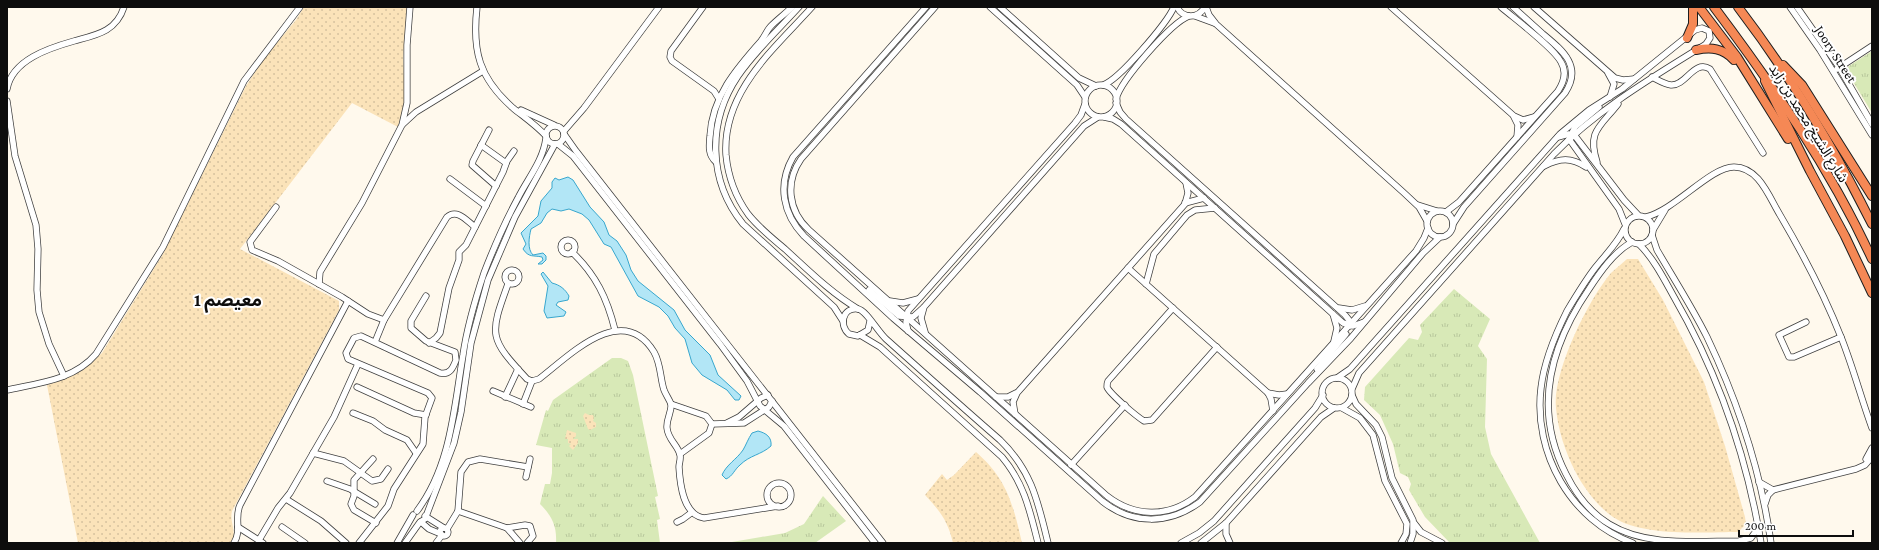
<svg xmlns="http://www.w3.org/2000/svg" width="1879" height="550" font-family="'Crimson Pro','Noto Sans Arabic',serif">
<style>
.grass{fill:url(#grass-tufts)}
.sand{fill:url(#sand-dots)}
.water{fill:#b2e6f6;stroke:#38a7ce}
.lines{fill:none;stroke-linecap:round;stroke-linejoin:round}
.minor-casing{stroke:#404040;stroke-width:7}
.highway-casing{stroke:#1e1e1e;stroke-width:10}
.minor{stroke:#fff;stroke-width:5.5}
.highway{stroke:#f58855;stroke-width:8}
.labels{text-anchor:middle;stroke-width:4;stroke-linejoin:round;paint-order:stroke}
.street-label{font-size:14px;fill:#0d0d0d;stroke:#fff}
.district-label{font-size:18px;font-weight:bold;fill:#0d0d0d;stroke:#fff}
</style>
<defs>
<pattern id="grass-tufts" width="24" height="20" patternUnits="userSpaceOnUse"><rect width="24" height="20" fill="#d8e9b7"/><path d="M3 7l-1-3M5 7V3M7 7l1-3M15 17l-1-3M17 17v-4M19 17l1-3" fill="none" stroke="#b8c79c"/></pattern>
<pattern id="sand-dots" width="8" height="8" patternUnits="userSpaceOnUse"><rect width="8" height="8" fill="#fbe3b9"/><path d="M2 2h.1M6 6h.1" fill="none" stroke="#d6c29e" stroke-width="1.8" stroke-linecap="round"/></pattern>
</defs>
<rect width="100%" height="100%" fill="#fff9ed"/>
<g class="grass">
<polygon points="1872,51 1872,113 1846,70 1846,68"/>
<polygon points="1454,289 1490,319 1478,346 1487,359 1485,427 1491,454 1540,543 1449,542 1425,517 1409,490 1411,484 1408,477 1400,473 1393,444 1380,415 1364,400 1365,387 1409,338 1418,340 1422,332 1420,325"/>
<path d="M 612,358 L 621,358 L 628,361 L 633,375 L 658,496 L 655,497 L 660,519 L 657,520 L 660,543 L 556,543 C 557,526 552,516 540,504 L 545,484 L 550,484 L 552,473 L 552,448 L 536,445 L 546,410 L 548,411 L 553,400 Z"/>
<polygon points="823,496 846,521 815,543 726,543 785,533 804,524"/>
</g>
<g class="sand">
<path d="M 304,7 L 407,7 L 403,57 L 405,101 L 398,127 L 352,103 L 240,249 L 339,301 L 339,310 L 232,511 C 229,523 238,532 231,543 L 78,543 L 47,385 L 83,370 L 102,353 L 163,254 L 246,86 L 265,57 L 296,20 Z"/>
<path d="M 1627,259 L 1638,259 L 1663,300 L 1704,382 L 1725,446 L 1745,517 L 1746,524 L 1738,532 C 1704,532 1642,537 1613,517 C 1597,506 1584,488 1575,471 C 1565,451 1558,430 1556,408 C 1552,373 1588,300 1611,273 C 1616,268 1622,264 1627,259 Z"/>
<polygon points="585,413 589,415 593,415 594,418 593,421 596,423 596,427 590,430 588,429 583,416"/>
<polygon points="567,430 576,433 576,436 573,439 578,439 578,443 573,450 569,446 571,444 568,443 568,439 565,439"/>
<path d="M 976,452 C 1007,479 1013,504 1022,543 L 953,543 C 948,521 940,511 925,495 L 942,474 L 947,480 L 954,475 Z"/>
</g>
<g class="water">
<path d="M 568,177 L 573,180 L 590,207 L 604,222 L 609,235 L 617,241 L 626,255 L 631,270 L 638,281 L 674,310 L 685,330 L 710,355 L 718,375 L 741,396 L 739,400 L 735,400 L 727,390 L 702,375 L 692,363 L 685,339 L 675,328 L 668,316 L 659,307 L 638,296 L 611,247 L 604,244 L 589,220 L 582,214 L 569,209 L 561,211 L 552,209 L 547,213 L 541,223 L 531,229 C 529,237 527,249 533,255 L 543,253 L 546,256 L 546,260 L 542,264 L 538,264 L 543,260 L 542,257 C 533,255 529,258 523,249 L 526,244 L 521,233 L 538,216 L 541,201 L 552,188 L 552,182 L 555,178 L 559,180 Z"/>
<path d="M 543,272 L 552,283 C 560,285 565,289 569,296 L 568,300 L 558,302 L 556,305 L 566,312 L 564,316 L 547,318 L 544,311 L 548,286 L 541,274 Z"/>
<path d="M 758,431 C 766,433 772,437 771,446 C 761,455 750,455 740,465 C 734,470 733,476 726,479 L 722,475 C 726,465 737,459 743,450 C 746,445 748,439 752,433 Z"/>
</g>
<g class="lines">
<g class="minor-casing">
<g id="minor">
<path d="M 477,7 C 472,51 479,78 513,108 C 524,117 536,125 546,136"/>
<polyline points="703,7 671,51 670,57 672,61 714,91 719,99"/>
<path d="M 799,7 C 779,29 755,51 738,76 C 707,122 708,181 743,224 L 834,307 L 843,321"/>
<path d="M 812,7 C 774,49 722,92 726,155 C 728,176 735,196 748,214 C 758,227 772,238 785,249 C 808,270 831,293 858,309"/>
<path d="M 926,7 L 793,157 C 777,185 783,214 804,236 L 893,318 L 980,392 L 1102,501 C 1132,525 1169,525 1200,502 L 1308,383 L 1351,338 L 1423,253 L 1440,237"/>
<path d="M 935,7 L 801,159 C 785,182 788,211 809,230 L 1107,496 C 1134,517 1168,518 1195,497 L 1416,251 L 1424,238 L 1428,228"/>
<polyline points="990,7 1077,85 1085,97"/>
<polyline points="1000,7 1079,78 1096,86"/>
<path d="M 1177,7 C 1183,19 1198,19 1205,7"/>
<polyline points="1206,7 1209,15 1216,24 1403,192 1419,207 1427,221"/>
<polyline points="1391,7 1514,116 1523,120 1534,117"/>
<polyline points="1534,7 1615,78 1623,80 1634,79"/>
<polyline points="1790,7 1820,50 1872,135"/>
<polyline points="1797,7 1839,67 1872,124"/>
<polyline points="1195,16 1214,23"/>
<polyline points="1837,69 1872,46"/>
<polyline points="1608,73 1614,84 1610,97"/>
<path d="M 1652,77 C 1658,80 1664,84 1671,85 C 1686,86 1694,59 1710,69 L 1763,153"/>
<path d="M 1103,85 C 1119,80 1167,23 1174,7"/>
<circle cx="1101" cy="101" r="16"/>
<path d="M 7,89 C 12,60 49,48 74,41 C 96,35 116,32 124,7"/>
<path d="M 1116,99 C 1121,80 1171,23 1189,16"/>
<polyline points="7,101 15,156 36,225 38,249 37,290 39,312 49,344 64,376"/>
<polyline points="1116,103 1120,112 1126,119 1345,315 1349,320 1350,326"/>
<polyline points="1599,107 1575,127 1569,139 1619,209 1625,224"/>
<polyline points="521,110 554,125"/>
<polyline points="1104,117 1113,119 1121,124 1343,323 1353,326 1364,322"/>
<polyline points="1514,117 1518,125 1517,137"/>
<polyline points="403,124 416,112 483,71"/>
<circle cx="555" cy="135" r="9"/>
<polyline points="489,130 473,161 472,165 496,186"/>
<polyline points="564,131 584,108 659,7"/>
<polyline points="564,134 576,151 883,543"/>
<polyline points="1558,137 1569,134 1575,136 1624,200 1638,215"/>
<polyline points="558,144 573,156 720,344 747,381 760,406 784,426 875,543"/>
<polyline points="481,145 506,163"/>
<path d="M 716,162 C 708,155 709,146 710,136 C 712,97 736,69 761,41 C 765,36 767,30 771,26 C 778,19 785,14 792,7"/>
<path d="M 1597,162 C 1587,131 1600,127 1618,104"/>
<path d="M 1544,166 C 1560,158 1571,157 1586,167"/>
<polyline points="450,179 486,206"/>
<polyline points="1185,203 1204,198"/>
<polyline points="1418,205 1437,211"/>
<polyline points="276,207 250,242 252,250 278,261 342,297 368,314 384,320"/>
<circle cx="1440" cy="224" r="13"/>
<path d="M 1446,212 L 1459,202 L 1558,91 C 1564,82 1567,72 1561,62 C 1554,48 1515,19 1501,7"/>
<circle cx="1639" cy="230" r="14"/>
<path d="M 1646,217 C 1675,210 1710,167 1734,167 C 1759,167 1769,197 1780,215 C 1803,254 1824,294 1841,337 C 1853,367 1861,398 1872,428"/>
<path d="M 1453,224 L 1464,207 L 1565,93 C 1583,66 1562,50 1543,34 C 1533,25 1523,16 1513,7"/>
<path d="M 1624,229 C 1617,244 1605,255 1595,268 C 1585,281 1576,296 1567,311 C 1555,335 1544,361 1541,388 C 1533,453 1571,521 1633,543"/>
<polyline points="1653,230 1665,210"/>
<path d="M 1652,235 L 1657,250 C 1674,279 1692,307 1707,337 C 1738,402 1761,472 1771,543"/>
<circle cx="568" cy="247" r="7"/>
<path d="M 1632,242 C 1614,252 1600,272 1589,289 C 1550,346 1533,410 1566,474 C 1576,494 1589,512 1609,524 C 1646,547 1697,541 1739,541 L 1751,538 L 1758,528"/>
<path d="M 1639,244 C 1654,259 1664,279 1674,297 C 1718,373 1747,457 1761,543"/>
<path d="M 572,252 C 596,275 607,298 615,330"/>
<polyline points="1128,268 1268,393 1271,399 1273,411"/>
<circle cx="512" cy="277" r="7"/>
<polyline points="319,284 320,272 362,203 402,125 407,103 407,45 410,7"/>
<path d="M 508,284 C 489,336 489,338 527,379 L 532,381 L 539,379 C 568,357 622,300 654,352 C 661,364 660,378 664,390 C 666,395 669,399 671,404 C 672,412 666,419 667,428 C 668,440 678,445 680,455 C 681,459 679,463 679,467 C 680,484 683,515 704,518 L 778,506"/>
<polyline points="1146,284 1154,254 1187,215 1195,210 1215,208"/>
<polyline points="869,290 899,316 913,317 923,308"/>
<polyline points="890,301 903,303 918,299"/>
<path d="M 1173,308 L 1108,381 C 1107,383 1107,384 1107,387 C 1110,394 1136,416 1144,421 L 1152,420 L 1217,347"/>
<polyline points="1339,308 1352,310 1365,306"/>
<polyline points="1333,314 1337,328 1334,341"/>
<path d="M 870,321 L 868,330 L 858,336 L 849,334 C 839,326 842,307 858,309 C 866,310 878,332 886,339 C 924,373 962,407 1000,440 C 1032,471 1038,502 1048,543"/>
<polyline points="1806,322 1779,335 1789,357 1794,357 1841,337"/>
<polyline points="908,331 906,322 908,311 1075,123 1081,115 1085,104"/>
<polyline points="925,332 921,318 924,307 1084,126 1098,117"/>
<path d="M 860,335 L 880,347 L 1002,457 C 1024,483 1030,511 1038,543"/>
<path d="M 375,342 L 384,320 L 447,217 C 457,208 467,221 475,227"/>
<polyline points="429,343 436,338 440,333 449,288 459,260 459,252 466,245 503,172 507,161 514,151"/>
<polyline points="1317,369 1346,334"/>
<path d="M 1337,378 L 1350,369 L 1560,134 L 1589,110 L 1622,89 L 1695,30 L 1702,28 L 1709,31 L 1710,38 L 1706,44 C 1653,77 1598,109 1554,154 L 1359,373 L 1352,389"/>
<circle cx="1337" cy="393" r="15"/>
<polyline points="357,387 414,413 426,415"/>
<path d="M 7,390 C 39,383 74,380 96,354 L 163,247 L 244,81 L 300,7"/>
<polyline points="493,391 531,407"/>
<polyline points="1268,393 1279,395 1287,394"/>
<polyline points="1352,395 1356,404 1376,425 1382,437 1392,478 1413,520 1413,534 1410,543"/>
<polyline points="505,397 518,369"/>
<polyline points="996,397 1008,397 1016,393"/>
<polyline points="523,404 532,381"/>
<polyline points="671,404 706,416 712,424 709,433 680,454"/>
<polyline points="1342,408 1360,418 1373,435 1385,481 1407,524 1406,534 1401,543"/>
<polyline points="353,413 373,421 385,430 407,440 416,453"/>
<polyline points="1015,414 1013,402 1017,393 1185,204 1188,193 1186,183"/>
<polyline points="727,423 739,417 761,398 768,395"/>
<polyline points="712,424 744,423 769,407 772,401"/>
<polyline points="313,453 344,461 372,481 381,479 388,469"/>
<polyline points="373,459 354,480 354,496 351,504 354,510 376,523"/>
<polyline points="1866,459 1872,448"/>
<polyline points="1071,465 1125,405"/>
<polyline points="526,477 530,459"/>
<polyline points="327,481 350,489 375,504"/>
<polyline points="1759,482 1773,490"/>
<circle cx="779" cy="495" r="12"/>
<polyline points="286,499 321,521 346,543"/>
<polyline points="1765,504 1768,495 1773,490 1856,469 1865,465 1872,457"/>
<path d="M 417,511 C 451,466 454,408 463,355 C 467,327 475,300 484,273 C 494,247 505,222 518,198 C 528,178 543,161 546,138"/>
<polyline points="458,511 507,528"/>
<polyline points="425,516 444,528"/>
<polyline points="421,522 429,529 441,534"/>
<polyline points="677,522 683,519 691,513"/>
<polyline points="1226,523 1226,534 1230,543"/>
<polyline points="1414,523 1421,532 1442,543"/>
<polyline points="238,527 263,543"/>
<polyline points="282,527 305,543"/>
<circle cx="444" cy="532" r="4"/>
<polyline points="447,529 458,511 461,472 468,462 480,459 528,467"/>
<polyline points="259,540 278,508 290,493 334,417 358,364"/>
<path d="M 234,543 C 242,530 234,518 240,505 L 348,301"/>
<path d="M 359,543 L 388,506 L 394,489 L 423,444 L 425,417 L 432,398 L 428,393 L 348,359 L 346,353 L 354,338 L 361,336 L 440,373 C 450,375 453,368 456,360 L 455,352 L 426,341 L 411,328 L 411,321 L 426,296"/>
<polyline points="397,543 413,515"/>
<polyline points="405,543 420,522 425,519 454,443 461,412 471,343 488,280 515,217 555,144"/>
<polyline points="436,543 442,535"/>
<polyline points="520,543 507,528 525,525 530,526 533,536 527,543"/>
<polyline points="1181,543 1199,533 1214,521 1315,408 1323,395"/>
<polyline points="1201,543 1226,523 1321,417 1334,408"/>
</g>
</g>
<g class="highway-casing">
<g id="highway">
<polyline points="1699,7 1737,57 1788,139"/>
<path d="M 1714,7 C 1774,87 1830,168 1872,259"/>
<path d="M 1738,7 C 1789,74 1834,148 1872,224"/>
<polyline points="1687,38 1693,24 1693,7"/>
<path d="M 1696,50 C 1711,47 1723,48 1734,60"/>
<polyline points="1783,65 1802,85 1872,196"/>
<polyline points="1765,81 1810,171 1845,236 1872,293"/>
</g>
</g>
<use href="#minor" class="minor"/>
<use href="#highway" class="highway"/>
</g>
<g class="labels">
<g class="street-label">
<text transform="translate(1836 54) rotate(57)" y="5">Joory Street</text>
<text transform="translate(1809 123) rotate(58)" y="5">شارع الشيخ محمد بن زايد</text>
</g>
<g class="district-label">
<text x="228" y="306">معيصم 1</text>
</g>
</g>
<rect width="1879" height="550" fill="none" stroke="#0d0d0d" stroke-width="16"/>
<path d="M1739 530v6h114v-6" fill="none" stroke="#0d0d0d" stroke-width="2"/>
<text x="1745" y="530" font-size="12" fill="#0d0d0d" stroke="#ffffff" stroke-width="3" paint-order="stroke">200 m</text>
</svg>
